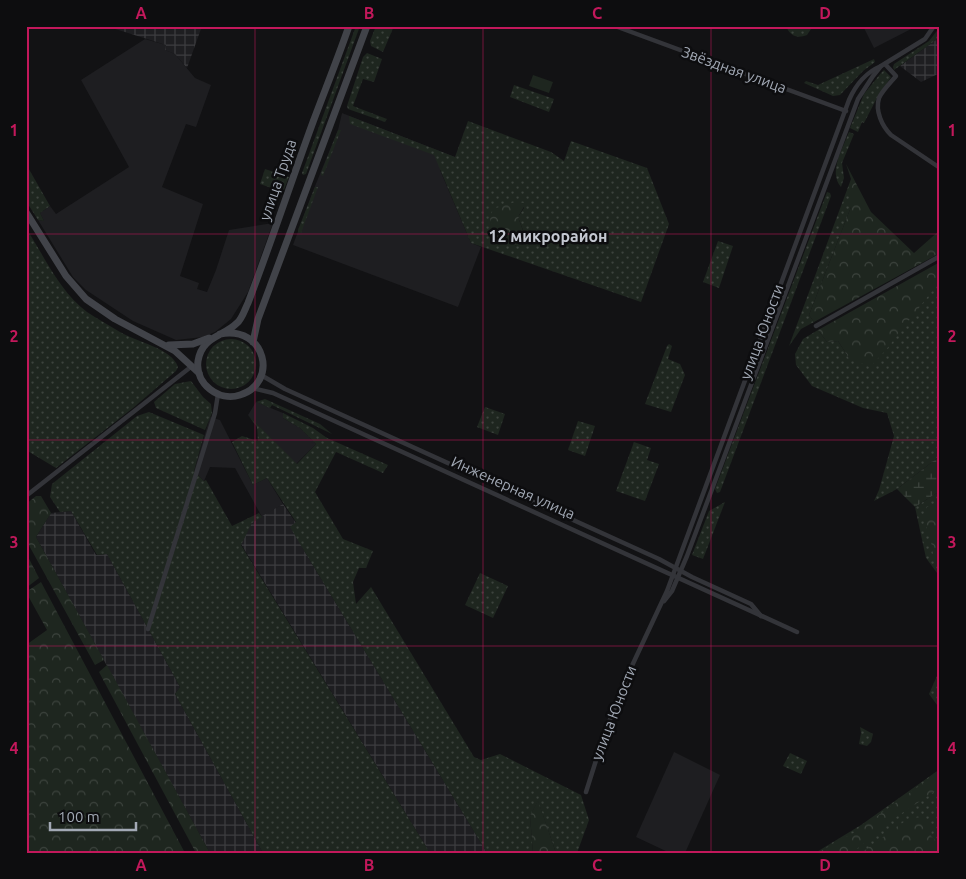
<svg xmlns="http://www.w3.org/2000/svg" width="966" height="879" font-family="Ubuntu,sans-serif">
<style>
.built{fill:#1e1e21}
.industrial{fill:url(#industrial-grid)}
.grass{fill:url(#grass-dots);fill-rule:evenodd}
.forest{fill:url(#forest-crowns)}
.wetland{fill:url(#wetland-marsh)}
.garden{fill:#1e261f}
.lines{fill:none;stroke-linecap:round;stroke-linejoin:round}
.minor{stroke:#333439;stroke-width:4.5}
.secondary{stroke:#414349;stroke-width:7}
.grid{fill:none;stroke:#c2185b;stroke-width:1;stroke-opacity:0.55}
.labels{text-anchor:middle;stroke-width:5;stroke-linejoin:round;paint-order:stroke}
.street-label{font-size:15px;fill:#a2a9b5;stroke:#0d0d0f}
.neighbourhood-label{font-size:16px;font-weight:bold;fill:#c4c8d1;stroke:#0d0d0f}
.neatline{fill:none;stroke:#c2185b;stroke-width:2}
.grid-label{font-size:16px;text-anchor:middle;font-weight:bold;fill:#c2185b}
</style>
<defs>
<pattern id="industrial-grid" width="8" height="8" patternUnits="userSpaceOnUse" patternTransform="scale(1.25)"><rect width="8" height="8" fill="#1e1e21"/><path d="M0 4h8M4 0v8" fill="none" stroke="#3c3c3f"/></pattern>
<pattern id="grass-dots" width="8" height="8" patternUnits="userSpaceOnUse" patternTransform="scale(1.25)"><rect width="8" height="8" fill="#1e261f"/><path d="M2 2h.1M6 6h.1" fill="none" stroke="#3c433d" stroke-width="1.8" stroke-linecap="round"/></pattern>
<pattern id="forest-crowns" width="20" height="18" patternUnits="userSpaceOnUse" patternTransform="scale(1.25)"><rect width="20" height="18" fill="#1e261f"/><path d="M2 6a3 3 0 1 1 6 0M12 15a3 3 0 1 1 6 0" fill="none" stroke="#3c433d"/></pattern>
<pattern id="wetland-marsh" width="20" height="14" patternUnits="userSpaceOnUse" patternTransform="scale(1.25)"><rect width="20" height="14" fill="#1e261f"/><path d="M1 5h8M5 5V1M11 12h8M15 12V8" fill="none" stroke="#3c433d"/></pattern>
</defs>
<rect width="100%" height="100%" fill="#121214"/>
<g class="built">
<polygon points="863,26 917,26 874,48"/>
<polygon points="145,39 166,45 165,50 175,54 195,78 211,85 196,127 186,124 162,187 203,204 180,276 199,283 197,289 207,292 216,270 229,230 273,223 248,292 231,319 215,332 203,337 176,340 133,321 86,290 73,277 38,220 44,221 40,213 50,206 56,214 129,167 81,80"/>
<polygon points="342,113 455,157 440,170 471,243 481,247 458,307 293,245 313,191 338,130"/>
<polygon points="256,402 283,413 283,418 300,428 316,444 296,464 248,415"/>
<polygon points="210,417 220,420 253,485 267,478 283,504 262,517 235,468 210,467 204,481 194,471"/>
<polygon points="674,752 720,775 685,853 670,853 636,837"/>
</g>
<g class="industrial">
<polygon points="106,26 202,26 187,68 175,54 165,50 166,45"/>
<polygon points="940,37 940,73 921,82 900,66"/>
<polygon points="283,504 296,523 303,549 487,853 430,853 241,544 252,522"/>
<polygon points="71,511 96,555 107,554 180,687 175,694 263,853 210,853 36,537 51,513"/>
</g>
<g class="grass">
<polygon points="356,26 360,26 306,174 303,175 302,173"/>
<polygon points="376,26 394,26 383,52 371,46 370,41"/>
<path d="M 786,26 L 813,26 L 807,35 C 797,39 790,36 786,26 Z"/>
<polygon points="940,27 940,37 894,70 893,67 894,64 929,41"/>
<polygon points="367,53 382,59 374,82 363,79 353,106 387,119 385,122 348,109 347,106 363,57"/>
<polygon points="874,59 875,62 863,71 840,95 833,96 804,83 806,81 818,85"/>
<polygon points="884,70 891,77 877,98 864,123 862,122 858,132 850,128 864,94 881,73"/>
<polygon points="514,85 554,99 549,112 510,97"/>
<path d="M 349,116 L 455,157 L 468,121 L 551,152 L 564,161 L 571,141 L 647,168 L 669,224 L 641,302 L 471,243 L 434,155 L 350,124 ZM 524,203 L 524,208 L 518,217 L 523,230 L 516,246 L 507,239 Z"/>
<polygon points="338,130 341,130 323,176 321,175 321,173"/>
<path d="M 849,132 L 854,134 L 842,163 L 844,178 L 841,187 C 828,172 843,148 849,132 Z"/>
<polygon points="26,164 50,206 40,213 44,221 38,220 26,201"/>
<polygon points="265,169 289,177 283,192 260,184"/>
<polygon points="851,179 851,207 809,315 814,322 801,329 789,346"/>
<polygon points="315,187 318,187 301,233 298,232 298,230"/>
<polygon points="827,192 830,193 831,196 720,492 717,493 715,489"/>
<path d="M 26,228 C 44,256 60,292 87,312 C 97,319 109,325 120,332 C 136,342 172,348 178,367 L 176,371 L 133,408 L 56,468 L 26,450 Z"/>
<polygon points="718,241 733,246 719,288 703,282"/>
<polygon points="939,281 940,456 897,489 874,501 879,490 894,436 887,413 863,408 812,386 796,365 795,354 803,339 818,330 827,342 838,341 849,358"/>
<circle cx="231" cy="364" r="25"/>
<polygon points="669,344 672,346 668,359 680,364 685,375 671,412 645,404 667,346"/>
<polygon points="191,381 203,397 211,404 212,413 205,430 156,408 154,402 175,384"/>
<polygon points="265,399 320,424 332,434 272,405 270,408 256,402"/>
<polygon points="485,407 505,414 498,435 477,427"/>
<polygon points="149,412 204,435 194,471 204,481 206,480 232,526 259,513 262,517 252,523 241,545 430,853 263,853 175,694 180,687 107,554 97,555 71,511 60,512 50,497 52,484 137,416"/>
<polygon points="283,413 313,428 327,438 388,465 383,473 336,452 315,492 343,539 373,551 366,568 359,568 353,582 356,604 371,587 474,757 481,760 500,754 581,795 589,820 577,853 556,853 538,801 530,816 533,853 487,853 303,549 290,527 296,522 267,478 253,485 232,442 242,436 258,441 257,427 248,415 297,464 316,444 300,428 283,418"/>
<polygon points="578,421 595,426 585,456 568,450"/>
<polygon points="634,442 651,448 647,460 659,464 645,501 616,491"/>
<polygon points="940,491 940,577 926,558 915,507"/>
<polygon points="725,502 703,559 692,555 709,511"/>
<polygon points="480,573 508,586 493,618 465,605"/>
<polygon points="940,669 940,709 929,694"/>
<polygon points="860,727 873,734 871,742 867,746 859,744 861,733"/>
<polygon points="790,753 807,761 801,774 783,766"/>
<polygon points="940,769 940,853 815,853 861,825"/>
</g>
<g class="forest">
<polygon points="846,164 871,212 914,253 940,230 940,253 814,322 809,315 851,207 851,179"/>
<polygon points="515,202 524,203 525,205 518,217 525,236 521,243 516,246 507,239 493,232 490,218 493,209"/>
<polygon points="940,262 940,281 885,351 870,367 849,358 838,341 827,342 818,330"/>
<polygon points="36,496 41,496 51,513 36,537 104,660 95,665 26,540 26,504"/>
<path d="M 940,502 L 940,564 L 933,555 C 933,537 920,523 927,507 Z"/>
<polygon points="26,553 39,578 26,588"/>
<polygon points="41,582 185,853 26,853 26,645 47,630 26,592"/>
<polygon points="107,665 210,853 196,853 99,672"/>
<polygon points="940,771 940,788 893,819 852,853 817,853 855,832"/>
<polygon points="538,800 556,853 533,853 530,816"/>
<polygon points="921,817 929,821 932,825 931,836 940,845 939,853 890,851 861,853 908,819"/>
</g>
<polygon class="wetland" points="940,456 940,491 915,507 897,489"/>
<polygon class="garden" points="533,75 553,82 549,93 529,86"/>
<g class="lines">
<g class="minor">
<polyline points="615,26 846,111"/>
<path d="M 885,64 L 896,76 C 891,82 882,91 879,98 C 875,111 882,126 891,135 L 940,168"/>
<polyline points="816,326 940,256"/>
<polyline points="261,375 285,389 659,559 692,577 751,604 761,616"/>
<polyline points="252,388 273,393 797,632"/>
<polyline points="26,496 192,366"/>
<polyline points="664,601 672,591 687,556 858,99 873,76 881,66 925,39 934,26"/>
<polyline points="148,629 215,413 218,394"/>
<path d="M 586,792 L 605,732 L 630,670 L 667,591 L 849,100 C 856,84 865,73 881,66"/>
</g>
<g class="secondary">
<polyline points="26,212 66,276 86,299 115,319 175,351 199,373"/>
<path d="M 220,334 C 266,325 279,383 240,395 C 219,402 195,384 198,361 C 202,336 223,337 237,323 C 242,319 245,309 248,303 C 271,243 291,182 313,122 C 325,90 338,58 349,26"/>
<polyline points="253,342 258,319 367,26"/>
<polyline points="169,345 193,344 209,338"/>
</g>
</g>
<path class="grid" d="M 255,26 L 255,853M 483,26 L 483,853M 711,26 L 711,853M 26,234 L 940,234M 26,440 L 940,440M 26,646 L 940,646"/>
<g class="labels">
<g class="street-label">
<text transform="translate(734 70) rotate(20)" y="5">Звёздная улица</text>
<text transform="translate(278 180) rotate(-71)" y="5">улица Труда</text>
<text transform="translate(762 332) rotate(-70)" y="5">улица Юности</text>
<text transform="translate(513 488) rotate(24)" y="5">Инженерная улица</text>
<text transform="translate(614 713) rotate(-69)" y="5">улица Юности</text>
</g>
<g class="neighbourhood-label">
<text x="548" y="242">12 микрорайон</text>
</g>
</g>
<rect width="966" height="879" fill="none" stroke="#0d0d0f" stroke-width="55"/>
<path d="M50 822v8h86v-8" fill="none" stroke="#a2a9b5" stroke-width="2.5"/>
<text x="58" y="822" font-size="15" fill="#a2a9b5" stroke="#0d0d0f" stroke-width="4" paint-order="stroke">100 m</text>
<rect x="28" y="28" width="910" height="824" class="neatline"/>
<g class="grid-label">
<text x="141" y="19">A</text>
<text x="369" y="19">B</text>
<text x="597" y="19">C</text>
<text x="825" y="19">D</text>
<text x="14" y="136">1</text>
<text x="952" y="136">1</text>
<text x="14" y="342">2</text>
<text x="952" y="342">2</text>
<text x="14" y="548">3</text>
<text x="952" y="548">3</text>
<text x="14" y="754">4</text>
<text x="952" y="754">4</text>
<text x="141" y="871">A</text>
<text x="369" y="871">B</text>
<text x="597" y="871">C</text>
<text x="825" y="871">D</text>
</g>
</svg>
